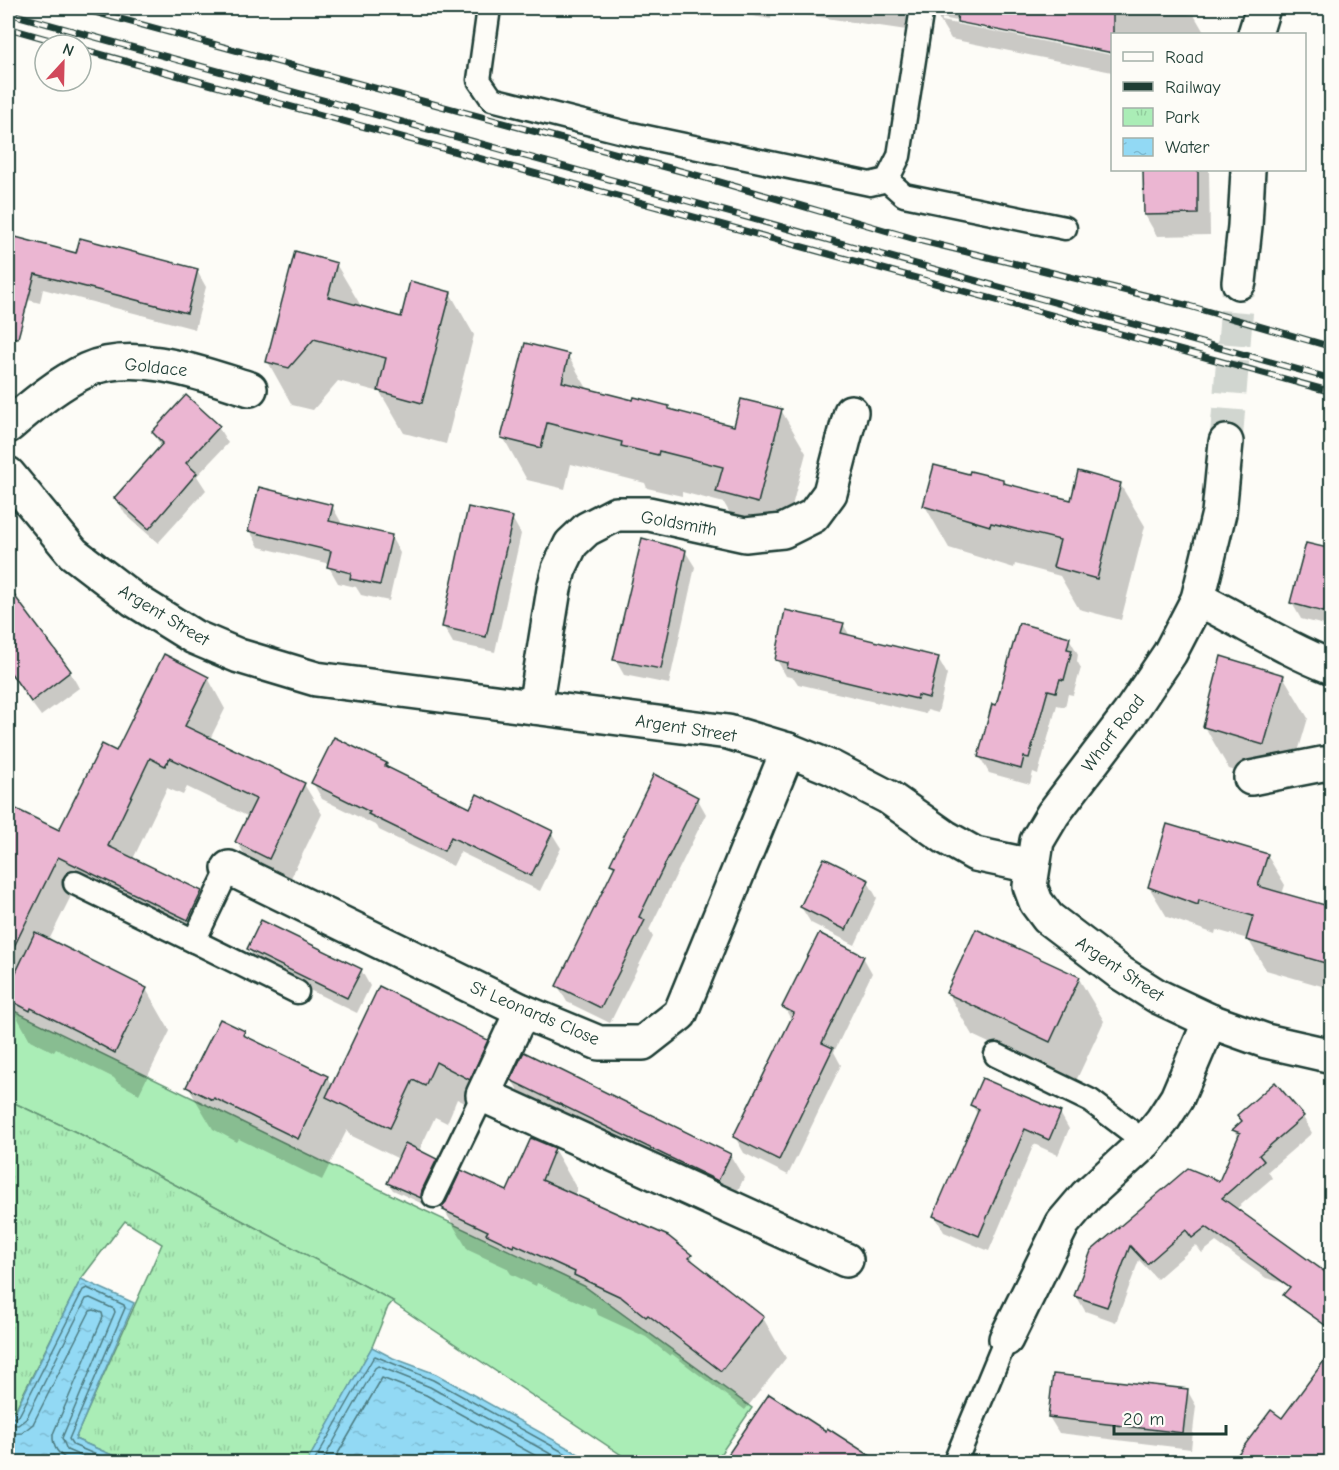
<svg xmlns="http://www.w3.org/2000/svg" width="1339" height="1470" font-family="'Comic Neue',sans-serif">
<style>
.green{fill:#aaedb6;stroke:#649575;stroke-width:1.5}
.park{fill:url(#park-tufts);stroke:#649575;stroke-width:1.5}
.water{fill:url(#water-ripples);stroke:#649ba7;stroke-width:1.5}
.shadow{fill:#0003}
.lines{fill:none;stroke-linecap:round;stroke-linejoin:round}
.shore{stroke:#4d7b81;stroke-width:1.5}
.building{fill:#ebb6d2;stroke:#1f3d34;stroke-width:1.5}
.street-tunnel{stroke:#d1d6d0;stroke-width:33;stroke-dasharray:33 16;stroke-linecap:butt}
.lane-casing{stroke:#1f3d34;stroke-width:27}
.street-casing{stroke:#1f3d34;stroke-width:38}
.lane{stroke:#fdfcf7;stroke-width:22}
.street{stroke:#fdfcf7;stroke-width:33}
.rail-casing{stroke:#1f3d34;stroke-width:7}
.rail{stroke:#fdfcf7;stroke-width:4.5;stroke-dasharray:14;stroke-linecap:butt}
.labels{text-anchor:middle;stroke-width:4.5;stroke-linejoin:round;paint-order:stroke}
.street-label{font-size:18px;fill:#1f3d34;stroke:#fdfcf7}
</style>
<defs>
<pattern id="park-tufts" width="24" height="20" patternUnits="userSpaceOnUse" patternTransform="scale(1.5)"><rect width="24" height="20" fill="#aaedb6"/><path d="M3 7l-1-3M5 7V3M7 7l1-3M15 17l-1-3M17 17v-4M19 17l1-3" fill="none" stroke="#92cc9d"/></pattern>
<pattern id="water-ripples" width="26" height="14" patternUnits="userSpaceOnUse" patternTransform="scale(1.5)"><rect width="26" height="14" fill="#92d9f4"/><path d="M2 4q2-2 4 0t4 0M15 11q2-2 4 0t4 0" fill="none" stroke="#7dbbd2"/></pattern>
</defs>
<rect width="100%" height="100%" fill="#fdfcf7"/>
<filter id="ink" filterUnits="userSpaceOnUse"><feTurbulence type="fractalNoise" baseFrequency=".0167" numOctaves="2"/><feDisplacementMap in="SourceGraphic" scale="12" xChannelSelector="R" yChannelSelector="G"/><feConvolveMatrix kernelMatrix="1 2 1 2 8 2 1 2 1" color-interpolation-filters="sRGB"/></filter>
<g filter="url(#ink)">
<polygon class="green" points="8,1008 377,1188 584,1286 752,1408 715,1462 632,1462 395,1304 393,1301 80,1134 8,1100"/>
<polygon class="park" points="8,1100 80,1134 393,1301 388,1307 372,1347 307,1462 128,1462 75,1439 162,1244 125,1221 81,1279 14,1412 8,1410"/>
<g class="water">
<polygon points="81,1279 134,1303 75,1439 128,1462 8,1462 8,1410 15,1412"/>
<polygon points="372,1347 393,1358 436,1374 593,1462 307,1462"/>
</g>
<g class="shadow">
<polygon points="702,8 1155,8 1194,15 1205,34 1112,34 1112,52 942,18 942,21 1112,55 1112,72 951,39 937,16 930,16 920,32 772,10 771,19"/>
<polygon points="1144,170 1209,170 1210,235 1157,236 1145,215"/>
<polygon points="8,236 77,255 197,271 206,287 195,329 43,289 40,303 8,295"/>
<polygon points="336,264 361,306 402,318 450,293 474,335 446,444 404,433 380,392 338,381 313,410 292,405 268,362"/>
<polygon points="568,356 588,390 634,402 668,408 670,411 735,427 781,410 806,453 782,544 742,534 724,503 682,492 682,496 647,488 645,483 571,464 565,489 527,480 503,437"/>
<polygon points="218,427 228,443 197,476 206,490 158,543 125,514 116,498 162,447 153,433"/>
<polygon points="1002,481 1004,485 1072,502 1120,484 1145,526 1121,620 1079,609 1060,576 1015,564 1014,568 949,548 925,506"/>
<polygon points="332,506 341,522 340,525 391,537 400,553 389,601 361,595 356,587 338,583 329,567 330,564 259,547 250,531"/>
<polygon points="512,518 521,534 495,652 453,643 444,627"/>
<polygon points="685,551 695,567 669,684 624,675 615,659"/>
<polygon points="1332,551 1332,627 1301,619 1292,603"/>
<polygon points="11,594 70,672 79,688 41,716 8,671 8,597"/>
<polygon points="843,624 850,636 938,658 947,674 938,713 927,710 926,714 798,684 794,678 786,676 777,660"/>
<polygon points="1069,638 1078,654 1077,661 1081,668 1073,695 1068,694 1065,707 1057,705 1038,774 1033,772 1030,784 989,773 980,757 998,707"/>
<polygon points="1283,676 1308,718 1288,786 1229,769 1205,727"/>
<polygon points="208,678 225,709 210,739 304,784 322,814 286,888 255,872 237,842 249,817 187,787 183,795 167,788 133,859 200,892 218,922 205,949 76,886 49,940 146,989 170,1031 139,1094 117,1082 114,1078 56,1049 54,1052 30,1040 8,1001 8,993 18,971 8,966 8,806 60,832 117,753"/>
<polygon points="386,764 390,770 471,810 551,832 561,848 540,891 460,852 453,866 379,830 377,826 322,799 313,783"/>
<polygon points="697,798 706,814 649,930 653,937 610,1023 567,1002 558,986 615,870 611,864"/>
<polygon points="1267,855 1285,885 1282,894 1332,913 1332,989 1266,970 1248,939 1216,930 1215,934 1167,917 1149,887"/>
<polygon points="868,882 877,898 855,945 811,923 801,907"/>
<polygon points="976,931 1079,979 1104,1021 1075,1083 972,1035 948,993"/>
<polygon points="249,949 361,970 370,986 357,1013 258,965"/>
<polygon points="863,957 872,973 834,1052 841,1065 788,1175 744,1153 735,1137 792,1021 784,1007"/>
<polygon points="244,1032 248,1039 327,1077 333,1087 487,1041 509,1079 491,1116 457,1099 447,1123 435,1117 419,1151 436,1160 440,1168 425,1198 425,1205 393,1190 388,1183 399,1159 350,1135 347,1130 322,1180 239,1139 237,1142 213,1129 188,1087"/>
<polygon points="512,1080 730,1155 744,1178 731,1204 526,1104"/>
<polygon points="1274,1084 1303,1117 1312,1133 1268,1171 1272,1178 1235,1210 1332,1296 1266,1278 1216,1242 1202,1253 1196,1245 1157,1279 1139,1260 1116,1322 1085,1311 1076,1295 1092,1252 1219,1183 1239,1139 1234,1130 1243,1122"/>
<polygon points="972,1105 1060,1113 1069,1129 1058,1155 1034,1144 989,1251 944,1232 935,1216 978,1115"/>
<polygon points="554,1149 577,1189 574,1196 667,1238 691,1256 696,1266 763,1318 786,1358 745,1410 672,1354 670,1356 646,1337 598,1315 596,1310 537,1283 536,1286 511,1274 507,1268 468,1250 443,1208 507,1193"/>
<polygon points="1187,1390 1196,1406 1191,1449 1059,1433 1049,1417"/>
<polygon points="769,1396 826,1433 852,1446 861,1462 725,1462"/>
<polygon points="1332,1454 1325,1462 1241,1462 1238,1457"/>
</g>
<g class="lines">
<g class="shore">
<polyline points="8,1416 15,1418 20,1414 83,1290 87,1288 124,1305 125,1308 69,1439 73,1445 113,1462"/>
<polyline points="8,1424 18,1425 26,1419 86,1299 90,1298 114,1309 115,1312 62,1438 67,1450 95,1462"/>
<path d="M 8,1434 L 22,1433 L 33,1424 L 90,1311 L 94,1310 L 102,1313 L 103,1317 L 53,1434 C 52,1449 60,1457 73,1462"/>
<polyline points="314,1462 373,1358 375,1356 433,1380 581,1462"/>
<polyline points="322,1462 375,1368 378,1366 430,1387 565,1462"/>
<polyline points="333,1462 382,1378 426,1395 547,1462"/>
</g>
</g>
<g class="building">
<polygon points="958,8 1113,8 1113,53 957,22"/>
<polygon points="1143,170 1198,170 1198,214 1144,215"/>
<polygon points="8,235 76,253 80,238 198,269 187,313 35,274 18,338 8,337"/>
<polygon points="295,251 337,263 328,297 401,317 410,281 451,292 422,403 378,391 386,358 314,339 289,368 266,362"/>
<polygon points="525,343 569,354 562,382 633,400 634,397 669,406 669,409 734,426 741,399 782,409 758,503 716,492 723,467 659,451 658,455 621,446 622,442 547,423 541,448 501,438"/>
<polygon points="186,395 220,426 186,463 197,473 149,529 114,498 163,443 152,432"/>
<polygon points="934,465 969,474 970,471 1003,479 1003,483 1071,500 1078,471 1121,483 1097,579 1053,567 1060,540 991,523 990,526 923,506"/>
<polygon points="259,487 333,505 329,521 392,535 380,585 350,579 351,573 327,567 331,551 248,531"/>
<polygon points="468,507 513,517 486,637 442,627"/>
<polygon points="642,538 686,550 661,669 613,660"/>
<polygon points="1306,543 1332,549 1332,610 1325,608 1324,612 1290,603"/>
<polygon points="8,587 71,671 31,702 8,669"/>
<polygon points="785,610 844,623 841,633 939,657 929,698 918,695 917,699 787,668 788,663 775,660"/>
<polygon points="1019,623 1070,637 1067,649 1072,650 1064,680 1060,679 1056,692 1048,690 1029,758 1024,757 1021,769 978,757 992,704 996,705"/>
<polygon points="164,654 209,677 185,726 305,783 269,859 235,842 256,799 170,758 165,766 150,758 108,846 202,891 188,920 58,857 8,959 8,805 59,830 102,744 116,751"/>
<polygon points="1221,656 1284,675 1264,745 1203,727"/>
<polygon points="334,737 387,763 385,766 470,808 477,794 553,831 531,876 451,837 444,851 368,814 370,812 311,783"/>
<polygon points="654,774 698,797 639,917 645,920 601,1008 556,986 615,866 610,864"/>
<polygon points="1167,824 1268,854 1258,886 1332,907 1332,965 1246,940 1253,916 1199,900 1198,905 1148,887"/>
<polygon points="824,858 869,880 846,930 800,907"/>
<polygon points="261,920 362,969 347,998 247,949"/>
<polygon points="976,929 1080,977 1050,1042 946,993"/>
<polygon points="35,932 147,988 115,1053 91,1040 91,1038 31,1008 30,1011 8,999 8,989"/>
<polygon points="819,933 864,956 822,1043 833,1048 779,1160 733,1137 794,1013 782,1007"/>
<polygon points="379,986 488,1040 470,1080 436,1062 425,1086 413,1080 390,1128 326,1097"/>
<polygon points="220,1019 245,1031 243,1035 328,1076 298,1139 214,1098 213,1100 186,1087"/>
<polygon points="524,1052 731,1154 718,1181 510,1080"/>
<polygon points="982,1078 1061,1112 1049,1140 1025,1129 979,1236 933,1216 979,1109 970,1105"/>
<polygon points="1275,1082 1304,1116 1259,1155 1264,1161 1222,1198 1332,1277 1332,1330 1283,1295 1290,1287 1206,1227 1192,1238 1186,1230 1147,1264 1130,1246 1107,1307 1074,1296 1091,1251 1188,1168 1219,1181 1240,1133 1232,1130 1242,1121 1237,1115"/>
<polygon points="531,1138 555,1148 542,1180 668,1236 692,1255 689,1258 764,1317 721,1371 648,1315 646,1317 621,1297 574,1275 575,1272 514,1244 513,1247 486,1234 488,1231 443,1210 444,1209 441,1207 446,1202 461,1170 507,1191"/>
<polygon points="405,1143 437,1159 422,1190 421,1198 387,1183"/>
<polygon points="1332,1350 1332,1462 1232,1462 1271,1410 1282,1418"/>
<polygon points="1053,1374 1188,1389 1183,1433 1048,1417"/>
<polygon points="769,1394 826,1431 827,1428 880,1462 723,1462"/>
</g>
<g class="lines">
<polyline class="street-tunnel" points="1226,442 1239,282"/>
<g class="lane-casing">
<g id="lane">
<polyline points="489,8 479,80 492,99 627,133 870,184 887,180 899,156 922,8"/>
<polyline points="887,180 904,195 1065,228"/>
<polyline points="75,883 194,941 229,868"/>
<polyline points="194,941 297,992"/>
<polyline points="996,1055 1091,1101 1145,1142"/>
<polyline points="434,1196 483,1095"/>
<polyline points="955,1462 1006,1339"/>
</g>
</g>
<g class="street-casing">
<g id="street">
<polyline points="1255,34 1263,8"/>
<polyline points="1239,282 1245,226 1248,170"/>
<path d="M 8,426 C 33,405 57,384 87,370 C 136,348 202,374 250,389"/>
<polyline points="1226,442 1219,513 1198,599 1170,653 1129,714 1053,814 1037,841 1030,886 1036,902 1048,918 1119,972 1157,996 1210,1021 1266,1041 1332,1056"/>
<polyline points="8,474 73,553 133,599 194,637 239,656 316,679 728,732 788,750 832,768 888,797 945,837 975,854 1032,866"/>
<path d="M 1198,599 C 1243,621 1285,649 1332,667"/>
<polyline points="535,707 554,589 559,569 571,544 587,529 616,514 649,514 745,535 783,531 813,516 830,493 851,412"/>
<polyline points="1251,778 1322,764 1332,765"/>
<polyline points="229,868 522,1011 599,1043 643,1043 680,1014 788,750"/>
<polyline points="522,1011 483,1095 846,1260"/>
<polyline points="1006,1339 1063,1223 1086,1196 1145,1142 1162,1121 1177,1098 1210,1021"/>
</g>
</g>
<use href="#lane" class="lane"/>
<use href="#street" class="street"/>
<g class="rail-casing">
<g id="rail">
<polyline points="80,8 699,176 922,241 1189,306 1332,347"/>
<polyline points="8,13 1332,379"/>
<polyline points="8,28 68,45"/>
<polyline points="81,49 1332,392"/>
</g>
</g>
<use href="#rail" class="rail"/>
</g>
</g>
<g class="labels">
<g class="street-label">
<text transform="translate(156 367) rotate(6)" y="6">Goldace</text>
<text transform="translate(679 523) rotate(10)" y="6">Goldsmith</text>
<text transform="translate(164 615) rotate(31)" y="6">Argent Street</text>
<text transform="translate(686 728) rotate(9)" y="6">Argent Street</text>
<text transform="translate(1113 733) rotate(-53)" y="6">Wharf Road</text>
<text transform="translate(1120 969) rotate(34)" y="6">Argent Street</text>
<text transform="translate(535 1013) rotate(23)" y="6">St Leonards Close</text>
</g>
</g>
<rect width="1339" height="1470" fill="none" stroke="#fdfcf7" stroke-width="30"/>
<rect x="15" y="15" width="1309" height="1440" fill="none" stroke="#1f3d34" stroke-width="2" filter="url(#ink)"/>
<rect x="1111" y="33" width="195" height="138" fill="#fdfcf7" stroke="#a4b0a9" stroke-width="1.5"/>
<rect x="1123" y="52" width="30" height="9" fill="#fdfcf7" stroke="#a4b0a9" stroke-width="1.5"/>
<text x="1165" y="63" font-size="18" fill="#1f3d34">Road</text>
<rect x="1123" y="82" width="30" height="9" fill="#1f3d34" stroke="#a4b0a9" stroke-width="1.5"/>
<text x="1165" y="93" font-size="18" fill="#1f3d34">Railway</text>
<rect x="1123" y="108" width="30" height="18" fill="url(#park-tufts)" stroke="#a4b0a9" stroke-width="1.5"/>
<text x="1165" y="123" font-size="18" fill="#1f3d34">Park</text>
<rect x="1123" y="138" width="30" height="18" fill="url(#water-ripples)" stroke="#a4b0a9" stroke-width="1.5"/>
<text x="1165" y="153" font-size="18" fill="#1f3d34">Water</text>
<g transform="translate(63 63) rotate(22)"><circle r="28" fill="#fdfcf7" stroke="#a4b0a9" stroke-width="1.5"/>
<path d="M0-4.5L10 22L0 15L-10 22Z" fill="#d1495b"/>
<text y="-9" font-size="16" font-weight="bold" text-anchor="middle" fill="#1f3d34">N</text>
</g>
<path d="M1114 1425v9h112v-9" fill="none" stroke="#1f3d34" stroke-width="3"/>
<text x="1123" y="1425" font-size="18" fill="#1f3d34" stroke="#fdfcf7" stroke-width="4.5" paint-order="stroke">20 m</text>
</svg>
